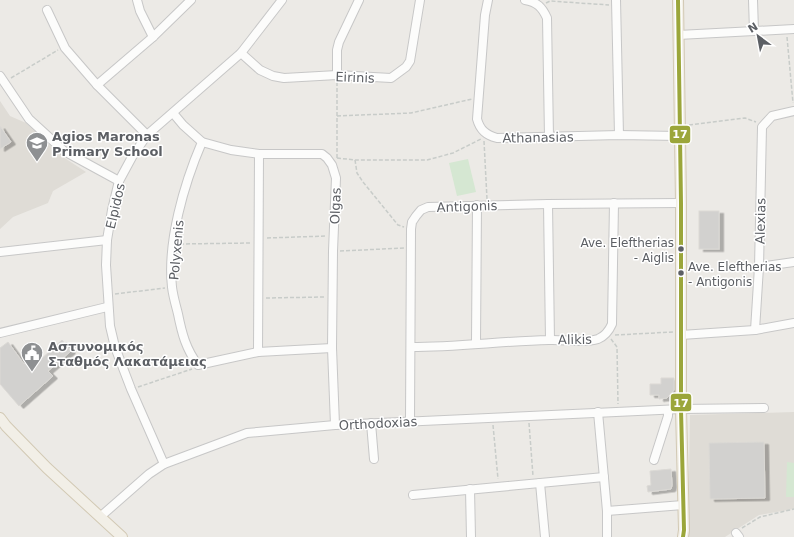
<svg xmlns="http://www.w3.org/2000/svg" width="794" height="537" font-family="'DejaVu Sans',sans-serif">
<style>
.education{fill:#dfdcd6}
.green{fill:#d5e7d2}
.building{fill:#d2d1cf;stroke:#dbd9d5;filter:url(#shadow)}
.lines{fill:none;stroke-linecap:round;stroke-linejoin:round}
.minor-casing{stroke:#c7c7c7;stroke-width:10}
.major-casing{stroke:#d2c9b4;stroke-width:12}
.path{stroke:#c8ccc9;stroke-width:1.5;stroke-dasharray:4 2;stroke-linecap:butt}
.minor{stroke:#fcfcfb;stroke-width:8}
.major{stroke:#f2efe7;stroke-width:10}
.bus-1-casing{stroke:#fff;stroke-width:7}
.bus-1{stroke:#9ba63a;stroke-width:4}
.bus-dot{fill:#5c5f64;stroke:#fff;stroke-width:1.5}
.labels{text-anchor:middle;stroke-width:3;stroke-linejoin:round;paint-order:stroke}
.bus-label{font-size:12px;fill:#5c5f64;stroke:#fff;text-anchor:end}
.street-label{font-size:13px;fill:#5c5f64;stroke:#fff}
.poi-label{font-size:13px;font-weight:bold;fill:#5c5f64;stroke:#fff;text-anchor:start}
.line-badge{stroke:#fff;stroke-width:1.5}
.badge-label{font-size:11px;text-anchor:middle;font-weight:bold;fill:#fff}
</style>
<defs>
<filter id="shadow"><feDropShadow dx="4.5" dy="2.5" stdDeviation="0" flood-color="#0004"/></filter>
</defs>
<rect width="100%" height="100%" fill="#eceae6"/>
<g class="education">
<polygon points="0,101 10,116 26,123 60,155 86,172 53,191 48,203 13,217 0,229"/>
<polygon points="794,412 794,509 759,515 725,537 688,537 690,415"/>
</g>
<g class="green">
<polygon points="468,159 476,192 457,196 449,163"/>
<polygon points="787,462 794,463 794,497 786,497"/>
</g>
<g class="building">
<polygon points="0,126 11,142 0,149"/>
<rect x="699" y="211" width="20" height="38"/>
<polygon points="62,340 71,351 48,371 53,376 19,406 0,384 0,348 8,342 24,364 34,355 39,361"/>
<polygon points="661,378 674,378 674,390 667,398 659,399 659,395 650,395 650,384 661,384"/>
<polygon points="764,442 765,498 710,499 709,443"/>
<polygon points="671,469 672,485 671,489 648,492 647,486 651,485 650,471"/>
</g>
<g class="lines">
<g class="minor-casing">
<g id="minor">
<polyline points="137,0 140,11 153,37"/>
<path d="M 488,0 L 485,15 L 477,119 C 480,130 486,135 497,138 L 619,135 L 679,136"/>
<path d="M 525,0 C 537,2 542,7 547,18 L 549,137"/>
<polyline points="616,0 619,135"/>
<polyline points="753,0 754,31"/>
<polyline points="47,10 65,48 97,85 147,135"/>
<polyline points="678,35 794,29"/>
<polyline points="241,53 260,70 273,76 284,78 337,75 391,78 406,67 410,61 420,0"/>
<polyline points="337,75 337,50 339,42 359,0"/>
<polyline points="0,76 29,119 64,151 119,181"/>
<polyline points="97,85 153,37 191,0"/>
<polyline points="173,113 183,125 202,142 231,150 259,154 322,154 327,158 332,165 336,178 333,251 332,348 335,425"/>
<path d="M 202,142 C 184,184 167,242 172,287 C 173,296 176,306 178,314 C 182,334 186,349 198,365 L 258,352 L 332,348"/>
<polyline points="548,204 550,340"/>
<polyline points="0,252 107,240"/>
<polyline points="759,267 794,262"/>
<polyline points="755,330 759,267 762,127 772,116 794,111"/>
<polyline points="0,333 107,307"/>
<polyline points="681,335 755,330 794,323"/>
<polyline points="476,343 477,205"/>
<path d="M 411,347 C 457,347 503,341 549,340 C 564,339 583,344 598,339 C 605,336 609,331 612,324 L 614,203"/>
<polyline points="258,352 259,154"/>
<polyline points="598,412 607,511 607,537"/>
<polyline points="410,421 411,229 412,222 416,216 421,210 428,207 548,204 681,203"/>
<polyline points="371,423 374,459"/>
<polyline points="654,460 668,416 668,410"/>
<polyline points="164,464 131,389 115,347 110,326 106,265 107,240 112,210 119,181 132,157 147,135 241,53 282,0"/>
<polyline points="540,483 545,537"/>
<polyline points="470,489 471,537"/>
<polyline points="413,495 604,477"/>
<polyline points="607,511 683,505"/>
<polyline points="100,517 149,474 164,464 247,433 335,425 681,409 764,408"/>
<polyline points="736,533 739,537"/>
</g>
</g>
<g class="major-casing">
<g id="major">
<polyline points="678,0 681,203 681,409 684,530 683,537"/>
<polyline points="0,418 6,426 47,468 122,537"/>
</g>
</g>
<g class="path">
<polyline points="546,3 550,1 609,5"/>
<polyline points="787,37 793,103"/>
<polyline points="11,78 58,50"/>
<polyline points="337,116 411,113 472,99"/>
<polyline points="689,125 745,118 756,122"/>
<polyline points="484,141 487,199"/>
<polyline points="337,158 355,160 427,160 453,153 481,139"/>
<polyline points="337,158 337,82"/>
<polyline points="355,160 357,173 363,182 398,225 404,227"/>
<polyline points="267,238 327,236"/>
<polyline points="180,244 252,243"/>
<polyline points="340,251 404,248"/>
<polyline points="115,294 165,288"/>
<polyline points="266,298 324,297"/>
<polyline points="615,335 673,332"/>
<polyline points="611,339 617,347 618,404"/>
<polyline points="138,387 192,369"/>
<polyline points="529,423 533,476"/>
<polyline points="493,425 498,479"/>
<polyline points="742,528 760,517 794,509"/>
</g>
<use href="#minor" class="minor"/>
<use href="#major" class="major"/>
<g class="bus-1-casing">
<polyline id="bus-1" points="678,0 681,203 681,409 684,530 683,537"/>
</g>
<use href="#bus-1" class="bus-1"/>
</g>
<defs>
<g id="school-pin" transform="scale(1.15)"><path d="M0 17L-7.5 6A9.5 9.5 0 1 1 7.5 6Z" fill="#8e9092" stroke="#fff"/><path d="M0-5L7-2L0 1L-7-2ZM-4 1L0 2.5L4 1V4Q0 6-4 4Z" fill="#fff"/></g>
<g id="civic-pin" transform="scale(1.15)"><path d="M0 17L-7.5 6A9.5 9.5 0 1 1 7.5 6Z" fill="#8e9092" stroke="#fff"/><path d="M-.6-6.5H3V-4.5H.6V-3L4-1V1h2V6H-6V1h2V-1L-.6-3ZM-1.2 2.5V6h2.4V2.5Z" fill="#fff"/></g>
</defs>
<g fill-rule="evenodd">
<use href="#school-pin" x="37" y="143"/>
<use href="#civic-pin" x="32" y="353"/>
</g>
<g class="bus-dot">
<circle cx="681" cy="249" r="3.5"/>
<circle cx="681" cy="273" r="3.5"/>
</g>
<g class="labels">
<g class="bus-label">
<text x="674" y="247">Ave. Eleftherias<tspan x="674" dy="15">- Aiglis</tspan></text>
<text x="688" y="271" text-anchor="start">Ave. Eleftherias<tspan x="688" dy="15">- Antigonis</tspan></text>
</g>
<g class="street-label">
<text transform="translate(355 77) rotate(2)" y="5">Eirinis</text>
<text transform="translate(538 137) rotate(-1)" y="5">Athanasias</text>
<text transform="translate(115 206) rotate(-77)" y="5">Elpidos</text>
<text transform="translate(335 206) rotate(-88)" y="5">Olgas</text>
<text transform="translate(467 206) rotate(-2)" y="5">Antigonis</text>
<text transform="translate(760 221) rotate(-89)" y="5">Alexias</text>
<text transform="translate(176 250) rotate(-85)" y="5">Polyxenis</text>
<text transform="translate(575 339) rotate(-1)" y="5">Alikis</text>
<text transform="translate(378 423) rotate(-3)" y="5">Orthodoxias</text>
</g>
<g class="poi-label">
<text x="52" y="141">Agios Maronas<tspan x="52" dy="15">Primary School</tspan></text>
<text x="48" y="351">Αστυνομικός<tspan x="48" dy="15">Σταθμός Λακατάμειας</tspan></text>
</g>
</g>
<g class="line-badge">
<rect x="669" y="125" width="22" height="19" rx="4" fill="#9ba63a"/>
<rect x="670" y="393" width="22" height="19" rx="4" fill="#9ba63a"/>
</g>
<g class="badge-label">
<text x="680" y="138">17</text>
<text x="681" y="407">17</text>
</g>
<g transform="translate(758 36) rotate(328)" stroke="#ffffff" stroke-width="3" paint-order="stroke">
<path d="M0-3L7 15L0 10L-7 15Z" fill="#5c5f64"/>
<text y="-6" font-size="11" font-weight="bold" text-anchor="middle" fill="#5c5f64">N</text>
</g>
</svg>
